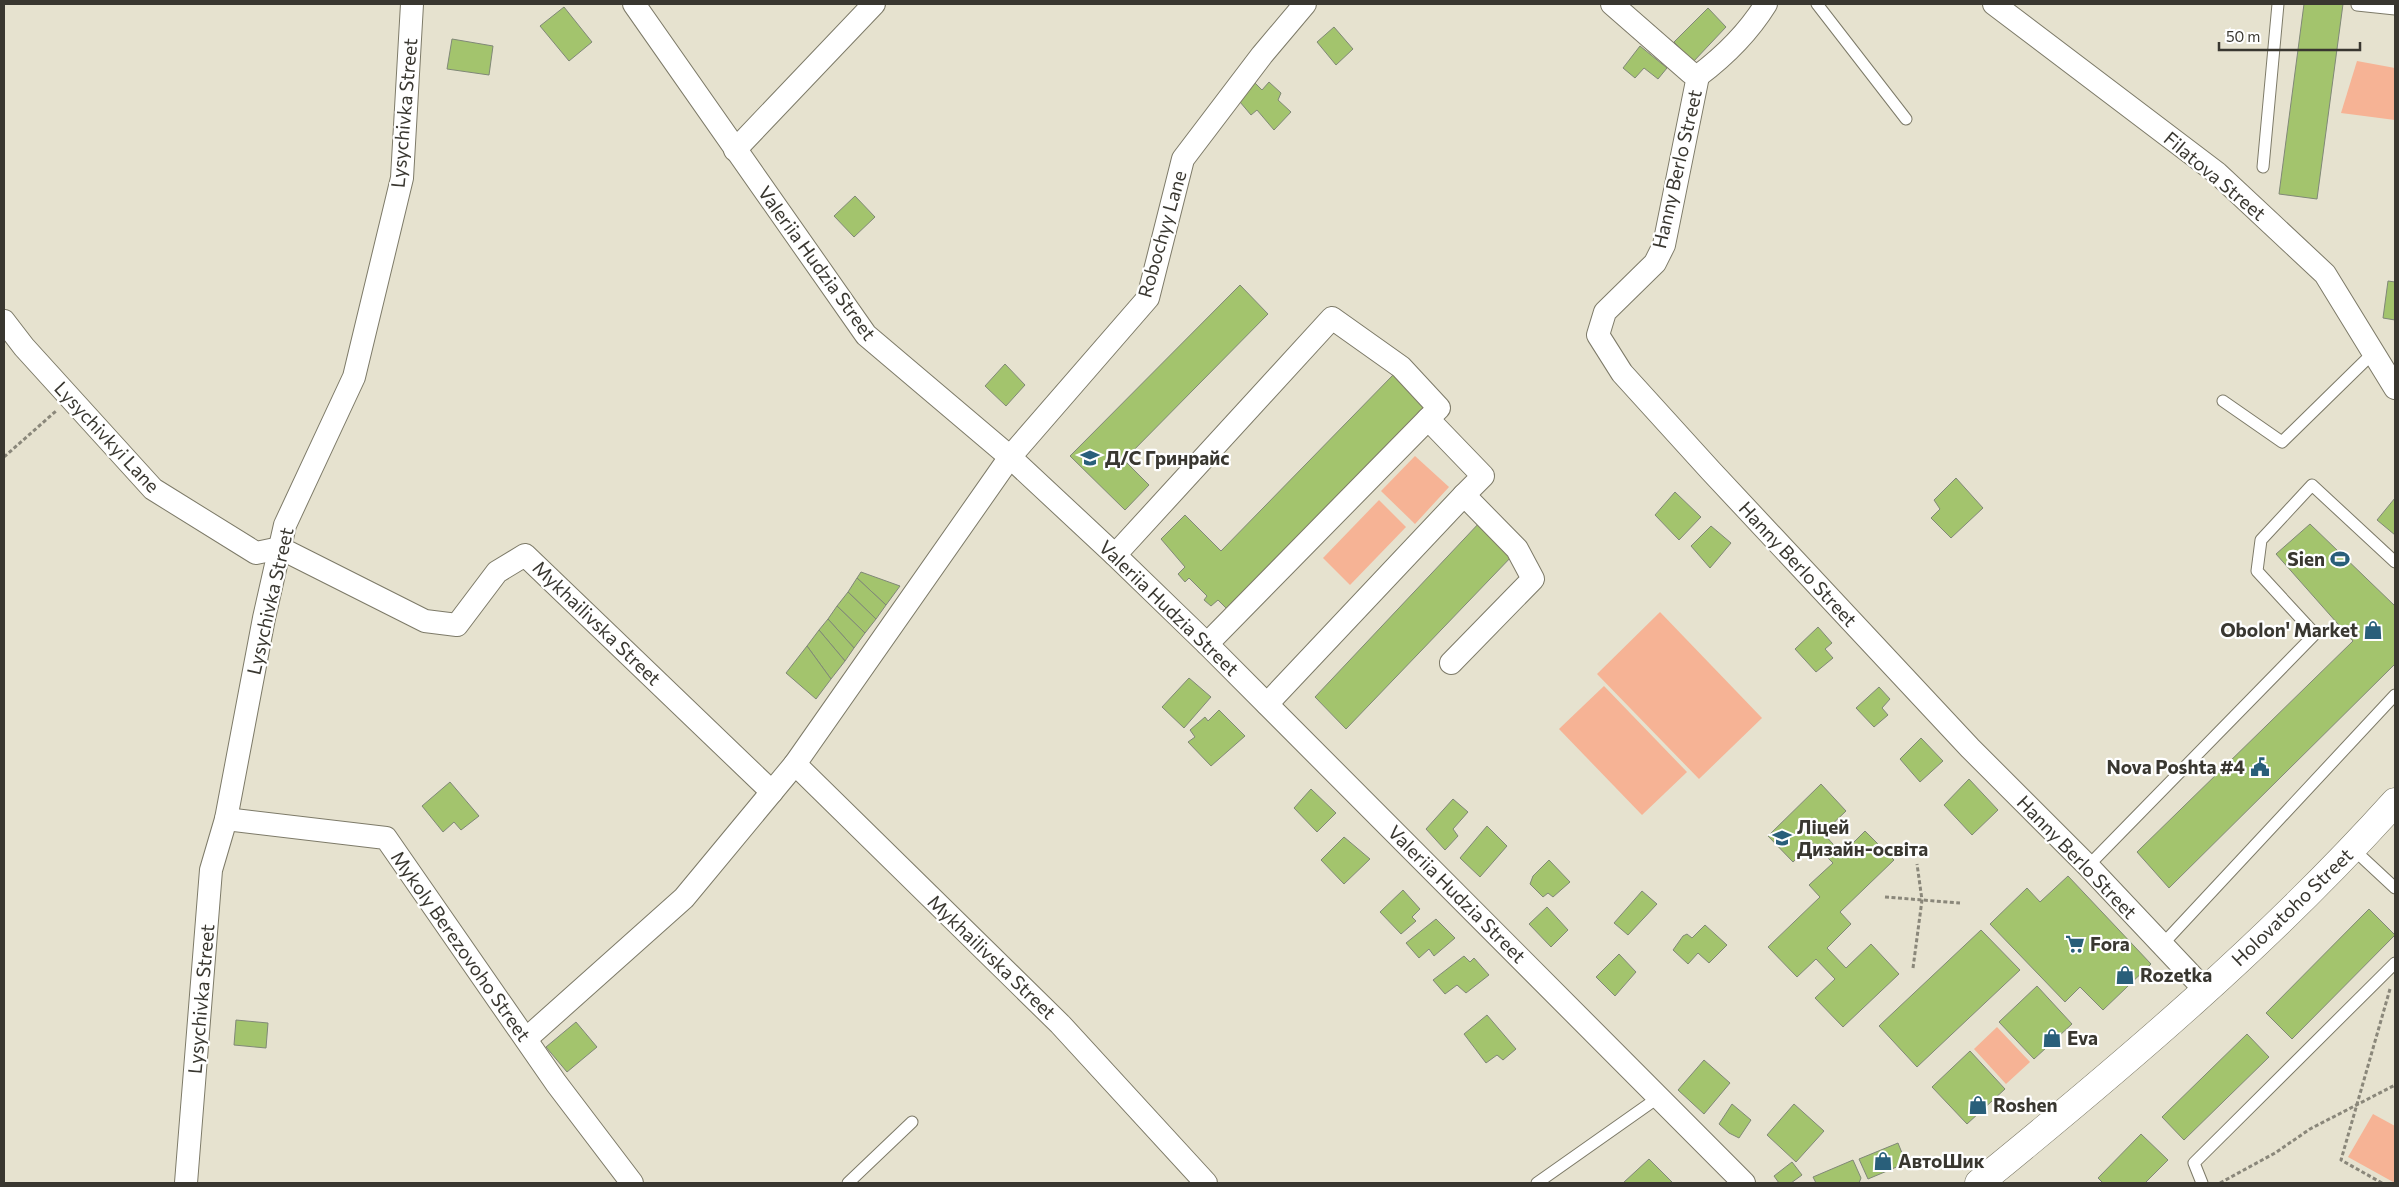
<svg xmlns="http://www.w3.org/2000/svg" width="2399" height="1187" font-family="Commissioner,sans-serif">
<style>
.green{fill:#f6b395}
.building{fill:#a3c46d;stroke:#808877}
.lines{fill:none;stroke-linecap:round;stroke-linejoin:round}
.lane-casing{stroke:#7d7a68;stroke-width:13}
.street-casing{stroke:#7d7a68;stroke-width:24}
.secondary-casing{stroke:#7d7a68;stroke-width:29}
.path{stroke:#8a877a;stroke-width:3;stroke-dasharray:4 2.5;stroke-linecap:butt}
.lane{stroke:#fff;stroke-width:11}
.street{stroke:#fff;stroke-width:22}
.secondary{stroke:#fff;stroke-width:28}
.labels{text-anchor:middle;stroke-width:4.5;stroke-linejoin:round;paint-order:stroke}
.street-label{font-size:19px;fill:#393730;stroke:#fff}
.poi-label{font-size:19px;font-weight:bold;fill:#393730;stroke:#fff;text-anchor:start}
</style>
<rect width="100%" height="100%" fill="#e6e2cf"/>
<g class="green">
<polygon points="2357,61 2395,68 2395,120 2341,113"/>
<polygon points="1415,456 1449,487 1415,524 1381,491"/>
<polygon points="1379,500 1406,527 1350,585 1323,558"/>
<polygon points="1660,612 1762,718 1699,779 1597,674"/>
<polygon points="1604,686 1687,772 1642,815 1559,729"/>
<polygon points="1997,1027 2030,1062 2006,1084 1974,1049"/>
<polygon points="2373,1114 2395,1126 2395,1183 2348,1157"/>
</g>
<g class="building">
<polygon points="2304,4 2343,4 2317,199 2279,194"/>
<polygon points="564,7 592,42 569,61 540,26"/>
<polygon points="1708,8 1726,27 1693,62 1674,42"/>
<polygon points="1334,27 1353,49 1336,65 1317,42"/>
<polygon points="452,39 493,46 489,75 447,69"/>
<polygon points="1640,46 1667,68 1658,79 1644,68 1635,78 1623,68"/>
<polygon points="1269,82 1281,93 1278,100 1291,112 1274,130 1257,110 1251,115 1240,102 1255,83 1262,90"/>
<polygon points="855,196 875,217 854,237 834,216"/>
<polygon points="2388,281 2395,282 2395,320 2383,318"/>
<polygon points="1240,285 1268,314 1124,460 1149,485 1125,510 1070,456"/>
<polygon points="1005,364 1025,385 1006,406 985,386"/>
<polygon points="1394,374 1429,410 1227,609 1218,600 1211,606 1204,600 1207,596 1189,578 1185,582 1178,574 1185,567 1161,539 1185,515 1221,551"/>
<polygon points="1956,478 1983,508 1951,538 1931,518 1940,509 1934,500"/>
<polygon points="1675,492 1701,517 1679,540 1655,515"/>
<polygon points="2395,498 2395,535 2377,520"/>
<polygon points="1481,521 1514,554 1346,729 1315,697"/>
<polygon points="2310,524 2395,606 2395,664 2169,888 2137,852 2353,641 2276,554"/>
<polygon points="1711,526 1731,543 1710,568 1691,546"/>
<polygon points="861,572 900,586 886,605 857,578"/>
<polygon points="857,578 886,605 876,619 848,592"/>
<polygon points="848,592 876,619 865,633 837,606"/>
<polygon points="837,606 865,633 854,648 828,619"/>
<polygon points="828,619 854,648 845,661 819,630"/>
<polygon points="1818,627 1832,643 1825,649 1833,658 1816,672 1795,649"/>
<polygon points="819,630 845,661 831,679 807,646"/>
<polygon points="807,646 831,679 816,699 786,673"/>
<polygon points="1189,678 1211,697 1184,728 1162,707"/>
<polygon points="1879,687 1890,699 1882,708 1888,715 1874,727 1856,708"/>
<polygon points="1219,710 1245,736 1211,766 1188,742 1195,737 1190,730 1205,717 1208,721"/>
<polygon points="1921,738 1943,761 1920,782 1900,759"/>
<polygon points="1969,779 1998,810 1972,835 1944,805"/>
<polygon points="450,782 479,816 461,830 454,822 443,832 422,806"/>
<polygon points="1821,784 1846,811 1823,833 1842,854 1865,831 1894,860 1840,912 1851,924 1827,948 1846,968 1871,944 1899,974 1843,1027 1815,998 1835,979 1816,959 1797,977 1768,947 1820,897 1809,885 1833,863 1813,843 1793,862 1768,836"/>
<polygon points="1311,789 1336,813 1317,832 1294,808"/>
<polygon points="1453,799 1468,812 1453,829 1458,836 1445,850 1426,829"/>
<polygon points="1487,826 1507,846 1480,877 1460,858"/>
<polygon points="1344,837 1370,859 1344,884 1321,860"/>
<polygon points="1549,860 1570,882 1553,897 1548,893 1543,897 1530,884 1533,876"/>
<polygon points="2068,876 2151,964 2103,1010 2080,987 2065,1002 1990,924 2027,888 2040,902"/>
<polygon points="1403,890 1420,909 1412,917 1416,921 1401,934 1380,912"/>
<polygon points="1642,891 1657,904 1628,935 1614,923"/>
<polygon points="1547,907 1568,930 1551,947 1529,924"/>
<polygon points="2369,909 2395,935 2292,1039 2266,1013"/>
<polygon points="1436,919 1455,938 1434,956 1429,949 1419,958 1406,943"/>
<polygon points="1705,925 1727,945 1709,963 1698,953 1688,964 1673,950 1683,936 1687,934 1692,938"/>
<polygon points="1981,930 2020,970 1917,1067 1879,1026"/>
<polygon points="1619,954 1636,972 1615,996 1596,977"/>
<polygon points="1464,956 1470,962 1474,958 1489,975 1466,993 1457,985 1445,994 1433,980"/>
<polygon points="2037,986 2072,1024 2034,1059 1999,1022"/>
<polygon points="1487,1015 1516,1049 1503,1060 1497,1055 1486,1063 1464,1034"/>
<polygon points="236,1020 268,1023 266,1048 234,1045"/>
<polygon points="576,1022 597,1047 567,1072 546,1047"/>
<polygon points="2247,1034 2269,1057 2184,1140 2162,1117"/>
<polygon points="1970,1051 2005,1089 1967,1124 1932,1087"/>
<polygon points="1704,1060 1730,1083 1704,1114 1678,1090"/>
<polygon points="1732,1104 1751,1120 1739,1138 1729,1133 1719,1124"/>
<polygon points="1794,1104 1824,1131 1796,1162 1767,1135"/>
<polygon points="2141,1134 2168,1160 2146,1182 2148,1183 2103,1183 2098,1178"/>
<polygon points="1898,1143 1906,1163 1868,1179 1859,1159"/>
<polygon points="1649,1159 1673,1183 1623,1183"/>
<polygon points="1853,1160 1861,1178 1859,1183 1816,1183 1813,1177"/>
<polygon points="1792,1162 1802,1175 1791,1183 1779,1183 1774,1176"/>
</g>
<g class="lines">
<g class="lane-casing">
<g id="lane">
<polyline points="1817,4 1906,119"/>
<polyline points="2357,5 2395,9"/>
<polyline points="2263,167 2278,4"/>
<polyline points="2223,401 2282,442 2373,353"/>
<polyline points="2352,848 2395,888"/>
<polyline points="2088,866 2315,634 2257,571 2261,540 2312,485 2395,562"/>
<polyline points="2161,946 2395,695"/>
<polyline points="848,1183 912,1122"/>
<polyline points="1537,1183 1659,1097"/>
<polyline points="2202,1183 2194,1163 2395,963"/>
</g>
</g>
<g class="street-casing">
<g id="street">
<polyline points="634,4 866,335 1010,457 1115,555 1207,644 1744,1183"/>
<path d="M 1612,4 L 1691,73 L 1698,76 C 1726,55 1748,33 1766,4"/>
<polyline points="1994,4 2217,173 2325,274 2395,388"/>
<polyline points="1698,76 1664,245 1655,263 1605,312 1598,335 1622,373 1711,471 1970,748 2088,866 2206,991"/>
<polyline points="735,150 874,4"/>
<polyline points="4,321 24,347 153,489 256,553 280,548 425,621 457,625 497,572 525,555 772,792"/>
<polyline points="1115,555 1332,318 1401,367 1439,408 1428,419"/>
<polyline points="1207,644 1428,419 1483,476 1464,495"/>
<polyline points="1267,704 1464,495 1517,549 1533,579 1451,663"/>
<polyline points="795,764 1060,1024 1206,1183"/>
<polyline points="226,819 386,838 556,1083 632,1183"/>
<polyline points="526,1039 684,898 795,764 1010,457 1148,298 1183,159 1262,55 1305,4"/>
<polyline points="186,1183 211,870 226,819 264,618 285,525 354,377 402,178 412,4"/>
</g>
</g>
<g class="secondary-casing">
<path id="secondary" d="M 1979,1183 C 2125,1064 2269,942 2395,802"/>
</g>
<g class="path">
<polyline points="4,457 56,411"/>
<polyline points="1885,897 1960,903"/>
<polyline points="1913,968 1922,900 1917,864"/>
<polyline points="2220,1183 2275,1153 2310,1129 2395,1085"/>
<polyline points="2382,1183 2341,1160 2390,989"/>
</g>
<use href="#lane" class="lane"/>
<use href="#street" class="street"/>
<use href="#secondary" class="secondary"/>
</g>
<defs>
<g id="school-bare" transform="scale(1.5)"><path d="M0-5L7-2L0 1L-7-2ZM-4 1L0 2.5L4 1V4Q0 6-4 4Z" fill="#295f7a" stroke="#fff" stroke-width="2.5" paint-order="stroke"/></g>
<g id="stadium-bare" transform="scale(1.5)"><path d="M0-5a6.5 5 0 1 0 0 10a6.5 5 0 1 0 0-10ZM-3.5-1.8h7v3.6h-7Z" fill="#295f7a" stroke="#fff" stroke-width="2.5" paint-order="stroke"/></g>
<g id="shop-bare" transform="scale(1.5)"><path d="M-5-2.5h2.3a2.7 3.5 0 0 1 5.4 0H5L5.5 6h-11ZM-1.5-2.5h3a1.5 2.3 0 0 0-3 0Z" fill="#295f7a" stroke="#fff" stroke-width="2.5" paint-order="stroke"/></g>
<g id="civic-bare" transform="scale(1.5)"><path d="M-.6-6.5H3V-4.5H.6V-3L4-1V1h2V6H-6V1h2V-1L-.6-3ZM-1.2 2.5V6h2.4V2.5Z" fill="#295f7a" stroke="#fff" stroke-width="2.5" paint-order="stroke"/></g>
<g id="supermarket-bare" transform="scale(1.5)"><path d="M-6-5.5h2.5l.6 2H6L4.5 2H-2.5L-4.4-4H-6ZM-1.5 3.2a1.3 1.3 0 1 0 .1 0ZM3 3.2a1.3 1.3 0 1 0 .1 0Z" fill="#295f7a" stroke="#fff" stroke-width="2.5" paint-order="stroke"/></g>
</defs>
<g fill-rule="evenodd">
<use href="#school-bare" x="1090" y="458"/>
<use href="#stadium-bare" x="2340" y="559"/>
<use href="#shop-bare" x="2373" y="630"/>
<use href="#civic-bare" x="2260" y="767"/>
<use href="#school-bare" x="1782" y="838"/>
<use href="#supermarket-bare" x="2075" y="944"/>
<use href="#shop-bare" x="2125" y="975"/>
<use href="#shop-bare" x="2052" y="1038"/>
<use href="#shop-bare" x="1978" y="1105"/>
<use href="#shop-bare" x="1883" y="1161"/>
</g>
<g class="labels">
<g class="street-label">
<text transform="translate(404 113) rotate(-85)" y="7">Lysychivka Street</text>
<text transform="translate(1677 169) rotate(-77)" y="7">Hanny Berlo Street</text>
<text transform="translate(2215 176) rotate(40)" y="7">Filatova Street</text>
<text transform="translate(1162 234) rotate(-74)" y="7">Robochyy Lane</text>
<text transform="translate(817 263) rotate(54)" y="7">Valeriia Hudzia Street</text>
<text transform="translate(107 437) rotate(47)" y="7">Lysychivkyi Lane</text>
<text transform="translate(1798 564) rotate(47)" y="7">Hanny Berlo Street</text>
<text transform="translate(270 601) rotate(-77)" y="7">Lysychivka Street</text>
<text transform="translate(1169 608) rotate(44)" y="7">Valeriia Hudzia Street</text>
<text transform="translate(597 623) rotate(44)" y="7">Mykhailivska Street</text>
<text transform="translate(2077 857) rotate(46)" y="7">Hanny Berlo Street</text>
<text transform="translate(1457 894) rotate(45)" y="7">Valeriia Hudzia Street</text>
<text transform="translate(2292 907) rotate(-44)" y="7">Holovatoho Street</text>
<text transform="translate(461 946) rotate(55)" y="7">Mykoly Berezovoho Street</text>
<text transform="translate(992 957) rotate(44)" y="7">Mykhailivska Street</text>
<text transform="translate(201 999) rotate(-85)" y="7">Lysychivka Street</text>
</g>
<g class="poi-label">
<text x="1105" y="465">Д/С Гринрайс</text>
<text x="2325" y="566" text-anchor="end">Sien</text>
<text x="2358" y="637" text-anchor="end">Obolon' Market</text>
<text x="2245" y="774" text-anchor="end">Nova Poshta #4</text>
<text x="1797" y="834">Ліцей<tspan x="1797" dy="22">Дизайн-освіта</tspan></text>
<text x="2090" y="951">Fora</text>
<text x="2140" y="982">Rozetka</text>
<text x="2067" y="1045">Eva</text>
<text x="1993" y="1112">Roshen</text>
<text x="1898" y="1168">АвтоШик</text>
</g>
</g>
<rect width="2399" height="1187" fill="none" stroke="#393730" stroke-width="10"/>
<path d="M2219 42v8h141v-8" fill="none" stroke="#393730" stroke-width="2.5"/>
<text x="2226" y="42" font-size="15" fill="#393730" stroke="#ffffff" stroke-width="4" paint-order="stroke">50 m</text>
</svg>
